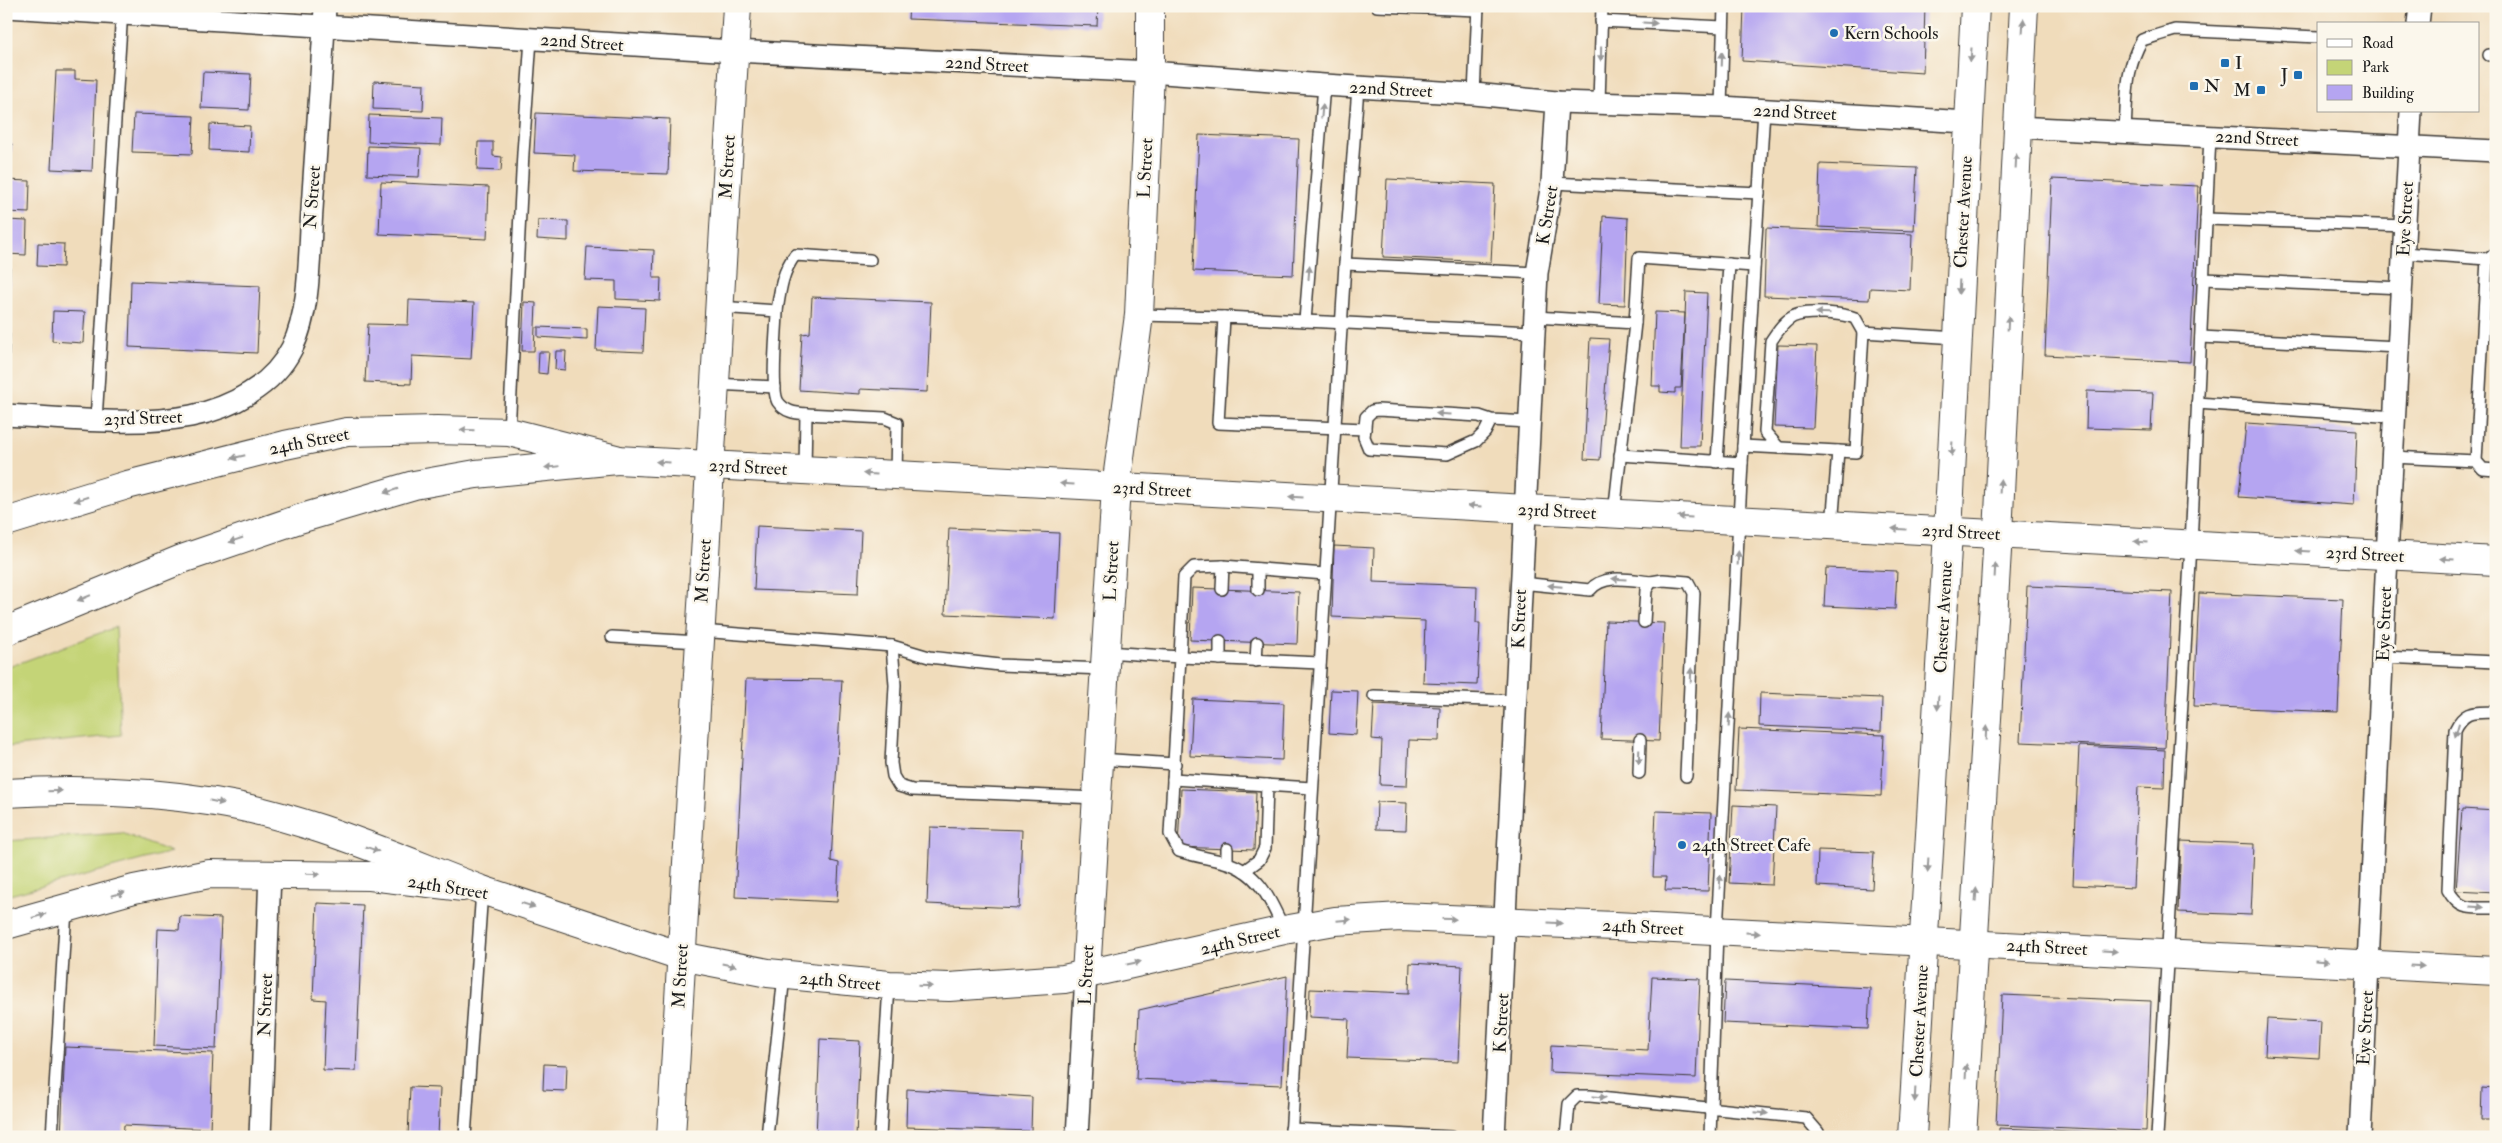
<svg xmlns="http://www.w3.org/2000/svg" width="2502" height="1143" font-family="'IM FELL Double Pica',serif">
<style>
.green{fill:#c4d477;stroke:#70784a}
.building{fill:#b5a5f1}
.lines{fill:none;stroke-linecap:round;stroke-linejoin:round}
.service-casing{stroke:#3c3934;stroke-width:14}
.minor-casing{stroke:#3c3934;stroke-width:24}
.tertiary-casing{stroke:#3c3934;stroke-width:30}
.secondary-casing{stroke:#3c3934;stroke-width:30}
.primary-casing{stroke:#3c3934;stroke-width:30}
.motorway-casing{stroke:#3c3934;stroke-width:30}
.service{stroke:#fff;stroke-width:11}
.minor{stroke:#fff;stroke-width:21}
.tertiary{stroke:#fff;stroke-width:28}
.secondary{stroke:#fff;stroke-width:28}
.primary{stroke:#fff;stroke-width:28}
.motorway{stroke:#fff;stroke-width:28}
.oneway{fill:#999}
.poi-dot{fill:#1f6fb2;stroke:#fbf7ec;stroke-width:2}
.labels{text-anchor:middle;stroke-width:5;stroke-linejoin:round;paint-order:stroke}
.poi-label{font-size:18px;fill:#1c1c1c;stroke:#fbf7ec;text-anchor:start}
.street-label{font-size:18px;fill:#1c1c1c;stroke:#fbf7ec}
</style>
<rect width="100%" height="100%" fill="#fbf7ec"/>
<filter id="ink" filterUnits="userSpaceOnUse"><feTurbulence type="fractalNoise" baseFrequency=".02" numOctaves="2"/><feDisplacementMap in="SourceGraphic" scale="10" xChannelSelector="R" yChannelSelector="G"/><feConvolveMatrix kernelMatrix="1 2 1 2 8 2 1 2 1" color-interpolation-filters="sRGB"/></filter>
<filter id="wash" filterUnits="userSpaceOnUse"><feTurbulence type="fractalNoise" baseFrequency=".0096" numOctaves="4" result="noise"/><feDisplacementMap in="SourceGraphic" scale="20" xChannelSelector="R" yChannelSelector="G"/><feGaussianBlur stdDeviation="1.12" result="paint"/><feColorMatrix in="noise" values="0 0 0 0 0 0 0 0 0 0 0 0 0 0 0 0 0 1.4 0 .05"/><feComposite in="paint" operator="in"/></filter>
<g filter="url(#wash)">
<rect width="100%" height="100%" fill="#f0dcbb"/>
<g class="green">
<polygon points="116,627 121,735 6,747 6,668"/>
<polygon points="122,833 171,852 6,896 6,841"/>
</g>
<g id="blocks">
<g class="building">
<polygon points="909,6 1098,6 1097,26 908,19"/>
<polygon points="1744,6 1925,6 1923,73 1742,61"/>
<polygon points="56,71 75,71 75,79 96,80 92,171 51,169"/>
<polygon points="203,72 251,74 249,110 201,108"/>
<polygon points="374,81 424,84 423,111 373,109"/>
<polygon points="536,113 670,119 668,174 574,171 575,155 534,153"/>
<polygon points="134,114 194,116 192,154 132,152"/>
<polygon points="369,115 442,118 441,145 368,142"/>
<polygon points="210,124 250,126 249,152 209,150"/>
<polygon points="1199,135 1299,139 1293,275 1193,271"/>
<polygon points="478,142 493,142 493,156 502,157 501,171 477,170"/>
<polygon points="6,143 12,144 10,174 6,174"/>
<polygon points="368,146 421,148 419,177 367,175"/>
<polygon points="1820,164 1917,168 1914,231 1818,227"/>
<polygon points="1387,179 1495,184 1491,262 1383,257"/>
<polygon points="2052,179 2198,186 2190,362 2045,355"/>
<polygon points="6,180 30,181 29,213 6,212"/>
<polygon points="381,182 489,187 487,239 379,234"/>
<polygon points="1603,216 1628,218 1625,305 1599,304"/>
<polygon points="6,220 27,221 26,255 6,254"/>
<polygon points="538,220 568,221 568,241 537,239"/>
<polygon points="1766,228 1912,234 1910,290 1870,288 1869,300 1764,296"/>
<polygon points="38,243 64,244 63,267 37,266"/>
<polygon points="587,247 654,250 653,278 661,278 660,301 616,299 616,281 585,280"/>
<polygon points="6,267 10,267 9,299 6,299"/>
<polygon points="131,281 260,286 257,353 129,347"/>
<polygon points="1686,292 1707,293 1700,446 1680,446"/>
<polygon points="812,297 931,302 927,392 860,389 860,394 799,390 802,334 810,333"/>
<polygon points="409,300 474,303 471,359 412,356 411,384 365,382 368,324 408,325"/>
<polygon points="524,302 536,303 534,351 522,351"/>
<polygon points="598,306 645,308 643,352 596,350"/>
<polygon points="53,311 85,312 83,343 52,341"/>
<polygon points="1655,312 1685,313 1681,388 1675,388 1675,393 1660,392 1660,386 1652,386"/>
<polygon points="538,327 587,329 587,340 538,337"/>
<polygon points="6,334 10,334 8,372 6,372"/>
<polygon points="1590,338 1609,339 1600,460 1584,459"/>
<polygon points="1778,345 1817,346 1813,428 1774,427"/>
<polygon points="556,351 566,351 565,370 555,369"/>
<polygon points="539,352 549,352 547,374 538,373"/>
<polygon points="2087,391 2153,393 2151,430 2086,428"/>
<polygon points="2246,423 2357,430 2354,505 2239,497"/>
<polygon points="757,526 861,531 858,594 754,590"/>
<polygon points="949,528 1059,533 1055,619 945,614"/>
<polygon points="1334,546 1374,548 1373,582 1477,586 1476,623 1480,623 1477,685 1423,683 1425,621 1332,617"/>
<polygon points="1826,568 1897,571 1895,609 1824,606"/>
<polygon points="2027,586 2172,592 2165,748 2020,742"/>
<polygon points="1192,588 1299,592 1297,644 1190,640"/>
<polygon points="2199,593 2343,599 2338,712 2194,706"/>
<polygon points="1606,621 1664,623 1659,741 1601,739"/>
<polygon points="746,679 842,680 831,861 839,863 837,902 735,897"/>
<polygon points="1331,690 1358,691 1356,735 1329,733"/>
<polygon points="1760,693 1882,698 1881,731 1759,726"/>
<polygon points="1193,699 1284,703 1282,760 1190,756"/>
<polygon points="1374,704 1440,707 1439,741 1409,740 1407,786 1380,785 1382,740 1372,739"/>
<polygon points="1739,729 1884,735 1881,796 1736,790"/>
<polygon points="2079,746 2165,750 2164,788 2138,787 2133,888 2073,885"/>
<polygon points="1181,789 1256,792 1254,850 1178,847"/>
<polygon points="1377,802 1407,803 1406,830 1376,829"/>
<polygon points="1733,805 1776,807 1772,885 1729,883"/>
<polygon points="2462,809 2496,811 2496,893 2456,891"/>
<polygon points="1656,811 1711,813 1708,891 1665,890 1666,877 1653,877"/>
<polygon points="930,827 1022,830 1019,908 927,904"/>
<polygon points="2181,841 2254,844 2251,915 2178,912"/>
<polygon points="1818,850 1874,852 1872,889 1817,886"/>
<polygon points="317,903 363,905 356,1071 323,1070 326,1000 313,999"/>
<polygon points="180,916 221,918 216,1049 154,1046 158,929 179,930"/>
<polygon points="1410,963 1462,966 1458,1062 1347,1058 1349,1019 1309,1017 1310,989 1409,993"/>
<polygon points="1287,976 1282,1085 1136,1079 1139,1010"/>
<polygon points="1652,977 1700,979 1696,1078 1550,1072 1551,1045 1648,1050"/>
<polygon points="1725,981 1870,988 1868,1029 1723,1023"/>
<polygon points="2002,995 2151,1001 2146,1131 1996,1125"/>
<polygon points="2267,1019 2321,1022 2319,1058 2265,1055"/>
<polygon points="820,1039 860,1041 856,1137 816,1137"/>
<polygon points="65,1047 213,1053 210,1129 124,1125 123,1137 61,1137"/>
<polygon points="544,1064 567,1065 566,1091 543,1090"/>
<polygon points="410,1087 440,1088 438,1137 408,1137"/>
<polygon points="2482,1088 2496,1089 2496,1120 2481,1120"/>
<polygon points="907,1089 1032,1097 1031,1131 906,1127"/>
<polygon points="1999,1128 2145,1134 2145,1137 1999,1137"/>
</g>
</g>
</g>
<g filter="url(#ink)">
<use href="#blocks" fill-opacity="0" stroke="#3c3934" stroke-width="1"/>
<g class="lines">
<g class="service-casing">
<g id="service">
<polyline points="1377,6 1478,10"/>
<polyline points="1601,21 1723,27"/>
<polyline points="2489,55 2496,55"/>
<polyline points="1474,94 1478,6"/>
<polyline points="1599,102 1602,6"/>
<polyline points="1721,107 1724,6"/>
<path d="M 2125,131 C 2127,99 2125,68 2142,40 L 2175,30 L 2318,37"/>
<polyline points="1552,183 1759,193"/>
<polyline points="2206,219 2405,226"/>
<polyline points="2496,252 2487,259 2476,461 2483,469 2496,470"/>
<polyline points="2404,253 2487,259"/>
<polyline points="1345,264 1537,273"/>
<polyline points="2203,279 2402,288"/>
<path d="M 719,307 L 777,311 C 777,329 770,389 778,402 C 785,412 795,413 806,414 L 805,470"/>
<path d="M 777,311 C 780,291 782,272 795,255 L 870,260"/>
<polyline points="1139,315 1224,317"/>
<polyline points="1535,317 1635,323"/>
<polyline points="1305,321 1324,85"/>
<polyline points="2201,337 2398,347"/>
<polyline points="714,384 775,387"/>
<polyline points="2197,403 2395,417"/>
<polyline points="806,414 885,418 897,423 896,475"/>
<polyline points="96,420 122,10"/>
<polyline points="1491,420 1485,432 1476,441 1447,454 1369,449 1364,437 1366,417 1372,411 1378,410 1479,416 1491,420 1529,422"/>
<polyline points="1365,429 1218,423 1224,317 1534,332"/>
<polyline points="509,432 523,153 531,39"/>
<polyline points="1743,446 1838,451 1832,526"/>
<path d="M 1779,448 L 1765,432 L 1771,341 C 1788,315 1794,312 1825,313 C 1836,314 1845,314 1855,318 L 1863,332"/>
<polyline points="1838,451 1856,452 1863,332 1957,338"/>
<polyline points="1620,455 1742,463"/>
<polyline points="2392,457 2476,461"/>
<polyline points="1717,462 1729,264"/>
<polyline points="1614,514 1635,323 1639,258 1754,266"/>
<polyline points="1258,569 1258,590"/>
<path d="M 1521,583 L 1590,590 C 1604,573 1631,580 1651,582"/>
<polyline points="1222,589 1223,566"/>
<polyline points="1644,622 1646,590 1651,582 1663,580 1688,582 1694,593 1686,776"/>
<polyline points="701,631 892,646 929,657 1000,665 1105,669"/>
<polyline points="612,637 699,642"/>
<polyline points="892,646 895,685 891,763 893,776 899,786 912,790 1097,798"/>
<path d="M 1106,652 L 1180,657 L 1170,834 L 1179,851 C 1194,856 1209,858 1224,862 C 1259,871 1271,901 1284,930"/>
<polyline points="2383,657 2496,662"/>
<polyline points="1220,659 1220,641"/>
<polyline points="1256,661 1257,643"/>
<polyline points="1320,663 1180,657 1184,577 1194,567 1223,566 1325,574"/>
<polyline points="1374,696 1516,701"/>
<path d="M 2496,712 C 2475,713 2465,709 2455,730 L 2448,890 C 2461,913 2472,907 2496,908"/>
<polyline points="1099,759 1175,764"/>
<polyline points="1639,773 1640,740"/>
<polyline points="1173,779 1312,788"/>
<polyline points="1227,849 1227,862"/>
<polyline points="1244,871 1259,860 1265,848 1267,785"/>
<polyline points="1291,1129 1451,1137"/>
<polyline points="52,1137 66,909"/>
<polyline points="465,1137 482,890"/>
<polyline points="767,1137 784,975"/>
<polyline points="880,1137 889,985"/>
<polyline points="1291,1137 1345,264 1358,87"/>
<polyline points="1566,1137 1569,1104 1577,1096 1590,1096 1806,1118 1818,1132 1818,1137"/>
<polyline points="1710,1137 1717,931 1742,463 1764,110"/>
<polyline points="2157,1137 2191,545 2210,136"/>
</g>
</g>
<g class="minor-casing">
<g id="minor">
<polyline points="6,7 734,51 1150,72 1324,85 1474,94 1557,102 1721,107 1967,122"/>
<polyline points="2418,24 2420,6"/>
<polyline points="2017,127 2496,151"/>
<path d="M 6,415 C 67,418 131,427 191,416 C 231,408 273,386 292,348 C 311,310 309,252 312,210 C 316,142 322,74 325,6"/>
<polyline points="260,1137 270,873"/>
<polyline points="1077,1137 1086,974"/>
<polyline points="1494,1137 1537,273 1552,183 1557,102"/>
<polyline points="2360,1137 2387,556 2411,111"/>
</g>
</g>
<g class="tertiary-casing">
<g id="tertiary">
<polyline points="1086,974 1116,487 1139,315 1150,72 1150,6"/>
<polyline points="671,1137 737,6"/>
</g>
</g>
<g class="secondary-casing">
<g id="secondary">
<polyline points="6,522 127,485 285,445 347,432 437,430 509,432 616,459"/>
<polyline points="6,925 134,889 209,874 370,876 463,887"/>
<polyline points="1912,1137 1948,532 1975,6"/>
<polyline points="1962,1137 1998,534 2024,6"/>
</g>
</g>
<g class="primary-casing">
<g id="primary">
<polyline points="617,460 2496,561"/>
<polyline points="482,890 681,956 768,973 889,985 949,987 1064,979 1284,930 1335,921 1401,917 1615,926 2496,971"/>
</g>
</g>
<g class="motorway-casing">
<g id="motorway">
<polyline points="6,631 182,559 299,519 414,485 476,474 617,460"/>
<path d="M 6,793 C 75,789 146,791 215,802 C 305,816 397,858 482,890"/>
</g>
</g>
<use href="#service" class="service"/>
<use href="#minor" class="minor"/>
<use href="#tertiary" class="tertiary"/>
<use href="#secondary" class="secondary"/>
<use href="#primary" class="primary"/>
<use href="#motorway" class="motorway"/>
</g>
<defs><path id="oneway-solid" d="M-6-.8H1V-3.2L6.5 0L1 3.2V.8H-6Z" transform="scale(1.25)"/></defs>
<g class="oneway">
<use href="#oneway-solid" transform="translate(1650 23) rotate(3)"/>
<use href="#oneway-solid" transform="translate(2023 26) rotate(-87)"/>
<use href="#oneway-solid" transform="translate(1601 54) rotate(91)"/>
<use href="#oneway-solid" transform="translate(1971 55) rotate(94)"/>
<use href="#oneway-solid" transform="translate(1722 59) rotate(-88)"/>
<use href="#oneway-solid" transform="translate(1322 111) rotate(-85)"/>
<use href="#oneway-solid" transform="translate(2016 161) rotate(-87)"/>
<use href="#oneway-solid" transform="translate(1309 273) rotate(-85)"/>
<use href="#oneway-solid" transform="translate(1959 287) rotate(93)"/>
<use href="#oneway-solid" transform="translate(1823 313) rotate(-178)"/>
<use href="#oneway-solid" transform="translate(2008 323) rotate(-87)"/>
<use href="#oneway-solid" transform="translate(1443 414) rotate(-177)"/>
<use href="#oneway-solid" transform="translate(467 430) rotate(-178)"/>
<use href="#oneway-solid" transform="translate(1952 449) rotate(93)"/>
<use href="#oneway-solid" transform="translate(238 457) rotate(166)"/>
<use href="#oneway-solid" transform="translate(663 462) rotate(-177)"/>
<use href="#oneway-solid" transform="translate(552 467) rotate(174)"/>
<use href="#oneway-solid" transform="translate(870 474) rotate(-176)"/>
<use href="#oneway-solid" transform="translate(1067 484) rotate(-177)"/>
<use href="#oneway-solid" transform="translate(2000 486) rotate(-87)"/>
<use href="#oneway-solid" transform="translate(391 491) rotate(163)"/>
<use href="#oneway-solid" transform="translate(1296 497) rotate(-177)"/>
<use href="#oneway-solid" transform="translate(81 499) rotate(163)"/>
<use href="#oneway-solid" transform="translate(1475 506) rotate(-177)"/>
<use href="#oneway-solid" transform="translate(1685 517) rotate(-177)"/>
<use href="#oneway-solid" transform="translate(1899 529) rotate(-177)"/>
<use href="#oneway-solid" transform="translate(236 540) rotate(161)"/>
<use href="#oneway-solid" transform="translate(2141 542) rotate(-177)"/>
<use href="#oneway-solid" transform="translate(2303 551) rotate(-177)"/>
<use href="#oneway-solid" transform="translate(1738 558) rotate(-87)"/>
<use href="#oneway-solid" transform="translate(2447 559) rotate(-177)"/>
<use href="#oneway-solid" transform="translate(1995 570) rotate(-87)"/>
<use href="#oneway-solid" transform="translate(1619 579) rotate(-176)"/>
<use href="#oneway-solid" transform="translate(1555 586) rotate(-175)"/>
<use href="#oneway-solid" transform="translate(84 598) rotate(158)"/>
<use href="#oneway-solid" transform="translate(1691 675) rotate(-88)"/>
<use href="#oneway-solid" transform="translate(1938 703) rotate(93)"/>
<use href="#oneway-solid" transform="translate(1729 720) rotate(-87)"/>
<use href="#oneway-solid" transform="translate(2457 730) rotate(106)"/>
<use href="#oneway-solid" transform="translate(1986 733) rotate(-87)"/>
<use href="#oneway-solid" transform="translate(1639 757) rotate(92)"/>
<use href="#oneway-solid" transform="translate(55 791) rotate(-2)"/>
<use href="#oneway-solid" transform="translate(217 802) rotate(11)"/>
<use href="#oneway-solid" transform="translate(372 849) rotate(20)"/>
<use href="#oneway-solid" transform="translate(1928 865) rotate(93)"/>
<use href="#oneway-solid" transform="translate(313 874) rotate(1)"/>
<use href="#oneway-solid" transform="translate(1720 882) rotate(-87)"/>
<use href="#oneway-solid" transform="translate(118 894) rotate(-16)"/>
<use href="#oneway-solid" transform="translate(1976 895) rotate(-87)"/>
<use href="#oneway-solid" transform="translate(528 905) rotate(18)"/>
<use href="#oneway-solid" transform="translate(2477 907) rotate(3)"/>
<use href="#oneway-solid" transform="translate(39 916) rotate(-16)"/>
<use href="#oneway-solid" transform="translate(1449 919) rotate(2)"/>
<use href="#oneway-solid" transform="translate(1344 920) rotate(-5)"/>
<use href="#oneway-solid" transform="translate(1555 923) rotate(3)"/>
<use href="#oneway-solid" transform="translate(1753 933) rotate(3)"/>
<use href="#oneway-solid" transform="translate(2110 951) rotate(3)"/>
<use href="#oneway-solid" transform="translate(2322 961) rotate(3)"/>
<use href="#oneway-solid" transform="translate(1134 963) rotate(-12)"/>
<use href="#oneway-solid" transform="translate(729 965) rotate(11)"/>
<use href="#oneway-solid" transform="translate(2417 966) rotate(3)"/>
<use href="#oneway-solid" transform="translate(925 986) rotate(1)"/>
<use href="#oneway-solid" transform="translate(1966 1071) rotate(-87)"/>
<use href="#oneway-solid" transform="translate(1915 1095) rotate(93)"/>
<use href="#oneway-solid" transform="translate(1599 1097) rotate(6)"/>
<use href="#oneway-solid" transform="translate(1761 1113) rotate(5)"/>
</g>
</g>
<g class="poi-dot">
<circle cx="1834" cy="33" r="5"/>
<rect x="2220" y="58" width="10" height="10" rx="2.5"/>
<rect x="2293" y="70" width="10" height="10" rx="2.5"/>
<rect x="2189" y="81" width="10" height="10" rx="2.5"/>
<rect x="2256" y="85" width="10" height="10" rx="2.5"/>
<circle cx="1682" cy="845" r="5"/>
</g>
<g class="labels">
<g class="poi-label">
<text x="1844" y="39">Kern Schools</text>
<text x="2235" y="69">I</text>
<text x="2288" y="81" text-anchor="end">J</text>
<text x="2204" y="92">N</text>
<text x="2251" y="96" text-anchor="end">M</text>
<text x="1692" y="851">24th Street Cafe</text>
</g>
<g class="street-label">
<text transform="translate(582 42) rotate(4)" y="6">22nd Street</text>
<text transform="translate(987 64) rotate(3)" y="6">22nd Street</text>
<text transform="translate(1391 89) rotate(3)" y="6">22nd Street</text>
<text transform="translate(1795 112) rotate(3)" y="6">22nd Street</text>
<text transform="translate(2257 138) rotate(3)" y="6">22nd Street</text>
<text transform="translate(727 167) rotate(-87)" y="6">M Street</text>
<text transform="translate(1145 168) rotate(-87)" y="6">L Street</text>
<text transform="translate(312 197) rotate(-86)" y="6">N Street</text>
<text transform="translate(1963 212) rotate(-87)" y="6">Chester Avenue</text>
<text transform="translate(1547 215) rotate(-81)" y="6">K Street</text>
<text transform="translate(2405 219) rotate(-87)" y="6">Eye Street</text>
<text transform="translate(143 418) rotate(-2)" y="6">23rd Street</text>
<text transform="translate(309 441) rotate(-11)" y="6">24th Street</text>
<text transform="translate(748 467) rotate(3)" y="6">23rd Street</text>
<text transform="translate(1152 489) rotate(3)" y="6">23rd Street</text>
<text transform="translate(1557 511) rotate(3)" y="6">23rd Street</text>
<text transform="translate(1961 532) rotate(3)" y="6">23rd Street</text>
<text transform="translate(2365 554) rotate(3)" y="6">23rd Street</text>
<text transform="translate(703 571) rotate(-87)" y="6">M Street</text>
<text transform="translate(1111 571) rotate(-87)" y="6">L Street</text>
<text transform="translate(1943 617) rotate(-87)" y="6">Chester Avenue</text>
<text transform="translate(1519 619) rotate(-88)" y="6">K Street</text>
<text transform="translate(2384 624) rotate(-88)" y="6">Eye Street</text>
<text transform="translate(448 887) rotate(9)" y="6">24th Street</text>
<text transform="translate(1643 927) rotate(3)" y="6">24th Street</text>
<text transform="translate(1240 940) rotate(-13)" y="6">24th Street</text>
<text transform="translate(2047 947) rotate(3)" y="6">24th Street</text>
<text transform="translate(1086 975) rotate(-87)" y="6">L Street</text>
<text transform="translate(680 976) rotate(-87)" y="6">M Street</text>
<text transform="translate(840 981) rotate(5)" y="6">24th Street</text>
<text transform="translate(265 1005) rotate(-88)" y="6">N Street</text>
<text transform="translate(1919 1021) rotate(-87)" y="6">Chester Avenue</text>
<text transform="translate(1501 1023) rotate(-87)" y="6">K Street</text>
<text transform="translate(2365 1028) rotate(-87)" y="6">Eye Street</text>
</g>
</g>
<rect width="2502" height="1143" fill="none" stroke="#fbf7ec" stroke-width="25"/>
<rect x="2317" y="22" width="162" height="90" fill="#fbf7ec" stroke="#a29f99"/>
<rect x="2327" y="39" width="25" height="8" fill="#ffffff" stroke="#a29f99"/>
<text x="2362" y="48" font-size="15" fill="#1c1c1c">Road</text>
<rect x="2327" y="60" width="25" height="15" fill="#c4d477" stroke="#a29f99"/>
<text x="2362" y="72" font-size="15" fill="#1c1c1c">Park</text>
<rect x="2327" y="85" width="25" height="15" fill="#b5a5f1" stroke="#a29f99"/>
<text x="2362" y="98" font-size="15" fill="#1c1c1c">Building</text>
</svg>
